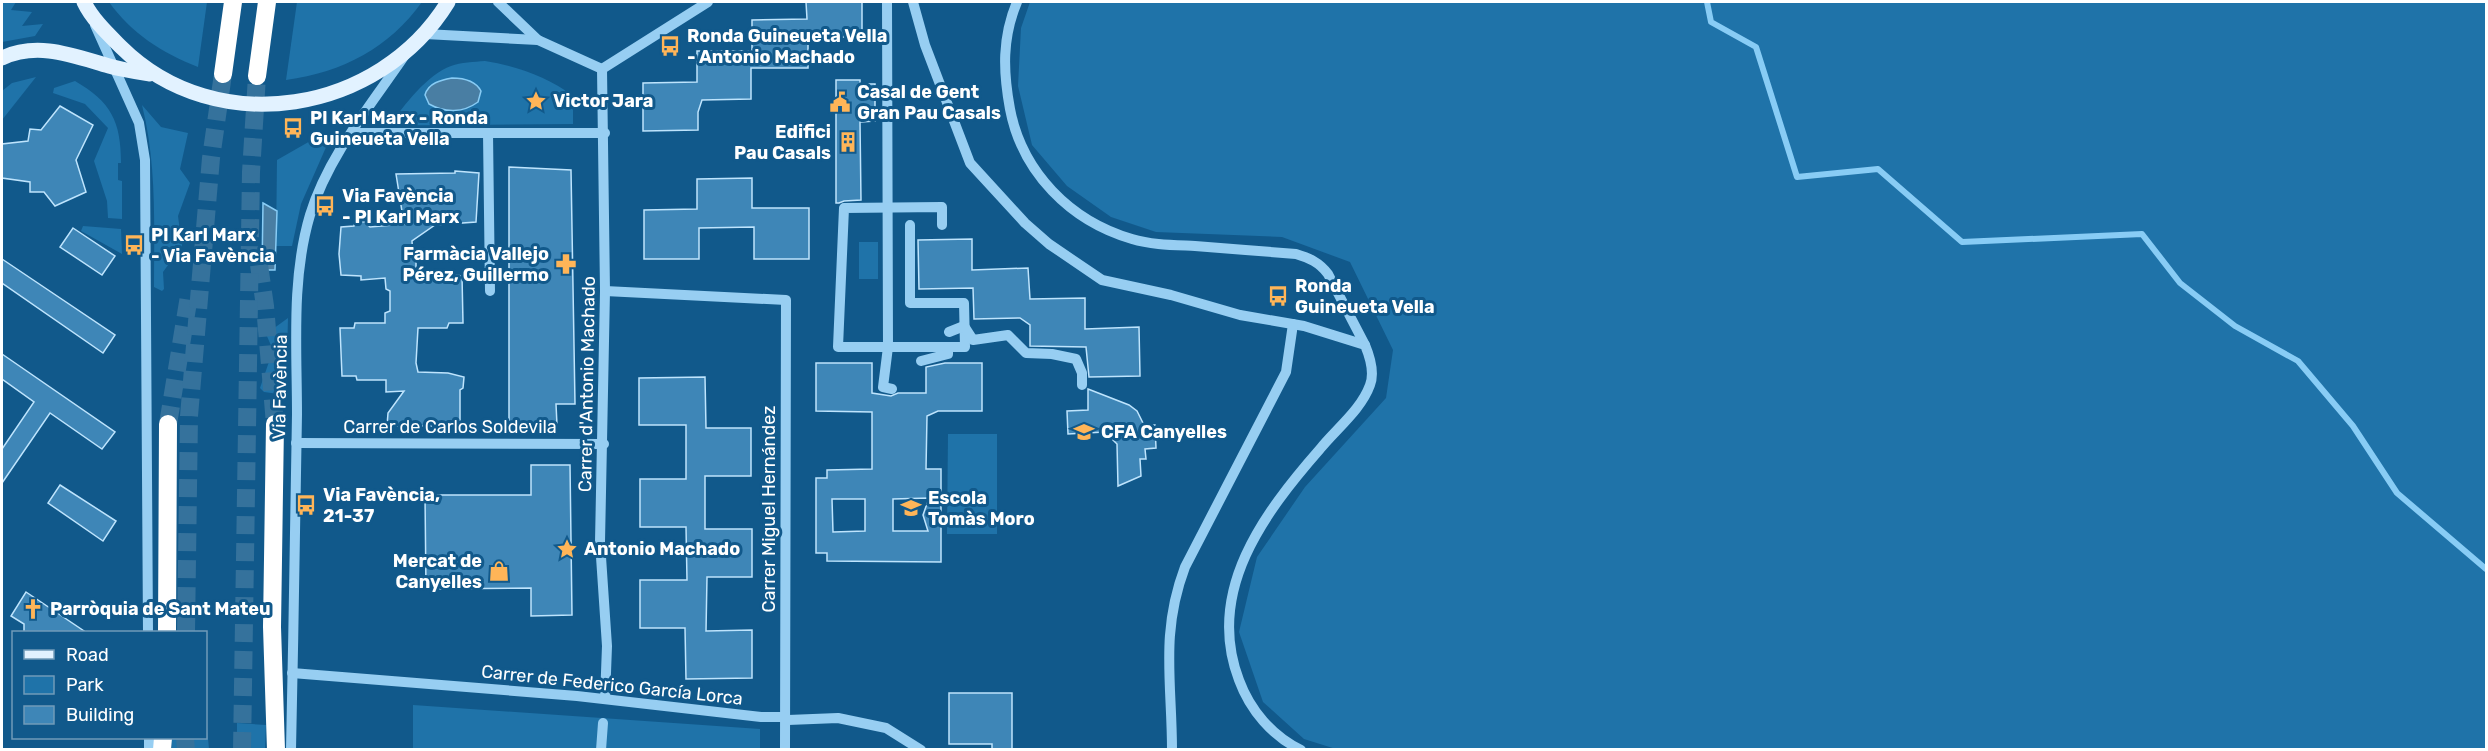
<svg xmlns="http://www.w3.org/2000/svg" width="2488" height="751" font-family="Rubik,sans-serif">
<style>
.green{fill:#1f73a9}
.water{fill:#497ea3;stroke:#88ccf5;stroke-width:1.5}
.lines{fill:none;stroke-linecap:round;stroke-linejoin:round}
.stream{stroke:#88ccf5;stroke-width:6}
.building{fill:#3e86b7;stroke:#bee4fd;stroke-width:1.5;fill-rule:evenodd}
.highway-tunnel{stroke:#35729c;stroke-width:18;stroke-dasharray:18 9;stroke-linecap:butt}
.minor{stroke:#97cef2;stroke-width:10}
.major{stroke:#e2f2ff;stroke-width:15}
.highway{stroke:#fff;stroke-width:18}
.labels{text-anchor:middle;stroke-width:6;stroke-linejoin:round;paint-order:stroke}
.poi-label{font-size:18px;font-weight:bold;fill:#fff;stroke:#11598b;text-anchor:start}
.street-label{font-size:18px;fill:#fff;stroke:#11598b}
</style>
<rect width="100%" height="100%" fill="#11598b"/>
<g class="green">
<polygon points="2,2 16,2 11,10 32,12 22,26 43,24 35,36 2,42"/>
<path d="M 109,2 L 207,2 L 198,67 C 162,53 131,33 109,2 Z"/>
<path d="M 297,2 L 422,2 C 389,48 343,72 286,80 Z"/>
<polygon points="1030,2 2486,2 2486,749 1339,750 1304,739 1263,702 1239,632 1257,557 1305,487 1386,398 1393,350 1350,262 1282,237 1156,232 1111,217 1067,186 1032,145 1018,86 1021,28"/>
<path d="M 485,61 C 516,66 548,77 573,96 L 573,124 C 512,124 451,126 390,125 C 404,105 428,74 451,66 C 461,62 474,62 485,61 Z"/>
<polygon points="36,77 2,120 2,91 12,83"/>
<path d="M 75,81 C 111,102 121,121 121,163 L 118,163 L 118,180 L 122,181 L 122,219 L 108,218 L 107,201 L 94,161 L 108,128 L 85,104 L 53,93 L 54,88 Z"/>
<path d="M 142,105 L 161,127 L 188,133 L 180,169 L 190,183 L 178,216 L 182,246 L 163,272 L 164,289 L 162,291 L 154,287 C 154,226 157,165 142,105 Z"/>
<polygon points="319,136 327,145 301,204 292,246 276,246 277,160"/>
<polygon points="83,226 121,229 122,254 81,231"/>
<rect x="859" y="242" width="19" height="37"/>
<polygon points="288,318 286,395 264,392 260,388 273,350 266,334"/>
<polygon points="948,434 997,434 997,534 947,534"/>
<polygon points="413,705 760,729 760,749 413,750"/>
<polygon points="206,716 209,749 172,749 172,738 206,738"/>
<polygon points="237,723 266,725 265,749 237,749"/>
</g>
<g class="water">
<path d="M 452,78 C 463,78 475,80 481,91 L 478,102 C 463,113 445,113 429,104 L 425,95 C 428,83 441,80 452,78 Z"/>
<polygon points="263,203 277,211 275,270 262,270"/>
</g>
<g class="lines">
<polyline class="stream" points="1707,2 1711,22 1756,47 1797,177 1878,169 1962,242 2142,234 2180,283 2235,326 2298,361 2353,426 2397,493 2486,569"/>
</g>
<g class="building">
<polygon points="806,2 862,2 862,37 808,37 808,68 751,68 751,99 702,100 698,112 698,130 643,131 643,83 697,82 697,51 752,51 752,20 807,19"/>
<polygon points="836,80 860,80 860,84 875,84 875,121 860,122 861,200 844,201 839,203 836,203"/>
<polygon points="60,106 93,125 76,160 86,192 55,206 44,192 30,192 30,182 2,178 2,144 28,141 30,129 41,130"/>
<polygon points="509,167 571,170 575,404 556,404 557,425 509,425"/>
<polygon points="455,171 479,173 476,222 435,225 412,241 413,259 416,261 416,271 449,272 454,275 462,276 463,323 449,323 447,328 418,328 416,363 418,372 448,373 464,377 463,388 460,390 460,426 387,426 388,413 404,391 386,392 386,380 357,380 356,376 342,376 340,328 354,328 355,323 385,323 385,313 390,311 390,291 386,289 385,278 361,280 361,276 341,275 339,254 341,227 354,226 355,221 365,222 370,227 404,224 396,174 455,173"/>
<polygon points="752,178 752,208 809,208 809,259 754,259 754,227 699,228 699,259 644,259 644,210 697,209 697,179"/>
<polygon points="73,228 115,256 102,275 60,247"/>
<polygon points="972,239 972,270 1028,268 1030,299 1085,298 1085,329 1139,327 1140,376 1089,377 1086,347 1030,346 1030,325 1020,318 974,319 973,288 919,289 918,240"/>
<polygon points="2,259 115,335 103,353 2,283"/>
<polygon points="2,354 115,432 102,449 50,413 2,483 2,449 34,402 2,379"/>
<path d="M 816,363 L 872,363 L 872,393 L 891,396 L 898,393 L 926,393 L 926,367 L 945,363 L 982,363 L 982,411 L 938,411 L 927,416 L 926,469 L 941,469 L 941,562 L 827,561 L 827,553 L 816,553 L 816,478 L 827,478 L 827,470 L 872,469 L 872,412 L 816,411 ZM 929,498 L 923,515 L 928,531 L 893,531 L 893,499 ZM 832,499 L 865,499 L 865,531 L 833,532 Z"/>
<polygon points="705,377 706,428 751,428 751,476 705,476 705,529 752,529 752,577 707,577 706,631 752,630 752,678 686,679 685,628 640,628 640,580 687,580 686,527 640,527 640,479 686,479 686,425 639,425 639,378"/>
<polygon points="1088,389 1129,405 1137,411 1144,425 1155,425 1156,448 1145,449 1146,459 1140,459 1141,476 1118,486 1117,444 1105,432 1068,434 1067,411 1088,410"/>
<polygon points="531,465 570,465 572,615 531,616 531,588 426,589 425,495 531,495"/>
<polygon points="60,485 116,521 103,541 48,503"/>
<polygon points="26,592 38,600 87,633 24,633 24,624 11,616"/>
<polygon points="949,693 1012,693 1012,750 992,750 992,744 949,744"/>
</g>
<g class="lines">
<g class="highway-tunnel">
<polyline points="259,265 265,306 275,424"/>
<polyline points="168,424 189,296"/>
<polyline points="186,632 189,416 211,158 223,74"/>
<polyline points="185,738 186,750"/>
<polyline points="242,750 251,172 257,76"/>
</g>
<g class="minor">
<polyline points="498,2 538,40 602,69"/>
<polyline points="887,2 888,347 883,387 892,389"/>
<path d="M 913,2 L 925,45 L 970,163 L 1025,223 L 1049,244 L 1102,280 L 1171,295 L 1240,315 L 1304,326 L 1365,345 C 1370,357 1375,372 1370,385 C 1361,410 1336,429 1320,449 C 1264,513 1205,591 1239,680 C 1250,710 1272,736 1301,750"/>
<path d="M 1017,2 C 1002,38 1003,71 1010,109 C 1022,172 1070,221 1132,239 C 1152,245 1174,245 1195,246 C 1229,249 1262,251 1296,254 C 1309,258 1319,262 1328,274 L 1365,345"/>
<polyline points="95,25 139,123 145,160 148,632"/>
<polyline points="425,34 538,40"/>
<polyline points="602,69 605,291 600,542 607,646 605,699"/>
<polyline points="602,69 708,2"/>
<polyline points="353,133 605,133"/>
<polyline points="488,133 490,291"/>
<polyline points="910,225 910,303 964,303 965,347 838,347 844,208 942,207 942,225"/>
<polyline points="605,291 786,300 785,750"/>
<polyline points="949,332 964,326 973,340 1008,335 1026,353 1052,354 1076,359 1082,373 1082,385"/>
<polyline points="921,361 948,354 948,347"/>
<polyline points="296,443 604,444"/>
<polyline points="292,673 577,696 761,717 785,717 788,720 838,718 886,728 921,750"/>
<polyline points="149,738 149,750"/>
<path d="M 291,750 C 293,638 296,525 297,414 C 297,348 291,279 310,215 C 328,156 371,105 405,55"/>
<polyline points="601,750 603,723"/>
<path d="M 1172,750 C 1172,683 1160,633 1185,567 L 1286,372 L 1293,324"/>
</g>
<g class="major">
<path d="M 84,2 C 92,19 108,34 121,47 C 217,142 380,113 448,2"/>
<path d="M 2,58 C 38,41 74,56 109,66 C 123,70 137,72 150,74"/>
</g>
<g class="highway">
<polyline points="223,74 233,2"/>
<polyline points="257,76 267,2"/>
<polyline points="275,424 272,627 276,750"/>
<polyline points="167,632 168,424"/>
<polyline points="162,750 163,738"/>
</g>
</g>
<defs>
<g id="bus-bare" transform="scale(1.62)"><path d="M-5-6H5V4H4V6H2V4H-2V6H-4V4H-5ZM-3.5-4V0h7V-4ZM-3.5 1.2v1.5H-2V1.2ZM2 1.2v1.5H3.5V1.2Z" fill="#ffb558" stroke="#11598b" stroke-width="2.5" paint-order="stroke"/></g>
<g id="sight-bare" transform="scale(1.62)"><path d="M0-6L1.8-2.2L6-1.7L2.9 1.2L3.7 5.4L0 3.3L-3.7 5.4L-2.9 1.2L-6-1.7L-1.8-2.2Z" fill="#ffb558" stroke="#11598b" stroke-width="2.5" paint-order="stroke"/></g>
<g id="civic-bare" transform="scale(1.62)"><path d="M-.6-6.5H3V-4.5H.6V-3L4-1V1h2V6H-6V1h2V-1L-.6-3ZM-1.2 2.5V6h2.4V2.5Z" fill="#ffb558" stroke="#11598b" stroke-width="2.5" paint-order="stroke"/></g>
<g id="building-bare" transform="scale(1.62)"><path d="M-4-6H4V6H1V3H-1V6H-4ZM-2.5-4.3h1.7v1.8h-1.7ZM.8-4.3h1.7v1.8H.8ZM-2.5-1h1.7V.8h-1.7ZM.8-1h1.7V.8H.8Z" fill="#ffb558" stroke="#11598b" stroke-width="2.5" paint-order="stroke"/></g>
<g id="pharmacy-bare" transform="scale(1.62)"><path d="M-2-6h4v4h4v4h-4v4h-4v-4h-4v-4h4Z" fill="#ffb558" stroke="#11598b" stroke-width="2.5" paint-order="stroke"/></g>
<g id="school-bare" transform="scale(1.62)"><path d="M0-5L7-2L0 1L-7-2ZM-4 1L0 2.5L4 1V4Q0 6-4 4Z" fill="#ffb558" stroke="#11598b" stroke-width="2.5" paint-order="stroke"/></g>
<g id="shop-bare" transform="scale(1.62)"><path d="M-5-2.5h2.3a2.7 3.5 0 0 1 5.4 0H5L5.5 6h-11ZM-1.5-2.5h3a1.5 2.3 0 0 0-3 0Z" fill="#ffb558" stroke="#11598b" stroke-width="2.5" paint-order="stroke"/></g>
<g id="church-bare" transform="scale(1.62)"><path d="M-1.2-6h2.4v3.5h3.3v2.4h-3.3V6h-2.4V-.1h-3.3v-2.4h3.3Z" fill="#ffb558" stroke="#11598b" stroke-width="2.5" paint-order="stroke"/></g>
</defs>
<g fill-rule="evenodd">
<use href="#bus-bare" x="670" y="46"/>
<use href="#sight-bare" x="536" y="101"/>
<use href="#civic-bare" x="840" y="102"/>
<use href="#bus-bare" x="293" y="128"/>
<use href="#building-bare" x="848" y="142"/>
<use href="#bus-bare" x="325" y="206"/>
<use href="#bus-bare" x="134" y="245"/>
<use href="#pharmacy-bare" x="566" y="264"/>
<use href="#bus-bare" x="1278" y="296"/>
<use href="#school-bare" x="1084" y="432"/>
<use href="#bus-bare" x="306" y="505"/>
<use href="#school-bare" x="911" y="508"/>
<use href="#sight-bare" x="567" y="549"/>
<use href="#shop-bare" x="499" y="571"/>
<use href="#church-bare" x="33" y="609"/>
</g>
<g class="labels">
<g class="poi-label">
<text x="687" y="42">Ronda Guineueta Vella<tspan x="687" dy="21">- Antonio Machado</tspan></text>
<text x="857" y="98">Casal de Gent<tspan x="857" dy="21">Gran Pau Casals</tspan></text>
<text x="553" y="107">Victor Jara</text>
<text x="310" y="124">Pl Karl Marx - Ronda<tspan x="310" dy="21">Guineueta Vella</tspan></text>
<text x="831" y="138" text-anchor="end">Edifici<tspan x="831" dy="21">Pau Casals</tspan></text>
<text x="342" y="202">Via Favència<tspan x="342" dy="21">- Pl Karl Marx</tspan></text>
<text x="151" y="241">Pl Karl Marx<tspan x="151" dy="21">- Via Favència</tspan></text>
<text x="549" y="260" text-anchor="end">Farmàcia Vallejo<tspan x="549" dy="21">Pérez, Guillermo</tspan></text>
<text x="1295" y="292">Ronda<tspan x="1295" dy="21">Guineueta Vella</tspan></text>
<text x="1101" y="438">CFA Canyelles</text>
<text x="323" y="501">Via Favència,<tspan x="323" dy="21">21-37</tspan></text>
<text x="928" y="504">Escola<tspan x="928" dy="21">Tomàs Moro</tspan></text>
<text x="584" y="555">Antonio Machado</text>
<text x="482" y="567" text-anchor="end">Mercat de<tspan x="482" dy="21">Canyelles</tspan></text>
<text x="50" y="615">Parròquia de Sant Mateu</text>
</g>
<g class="street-label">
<text transform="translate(587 384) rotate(-89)" y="6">Carrer d'Antonio Machado</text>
<text transform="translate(280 387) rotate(-89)" y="6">Via Favència</text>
<text x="450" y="433">Carrer de Carlos Soldevila</text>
<text transform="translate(769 509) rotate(-90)" y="6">Carrer Miguel Hernández</text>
<text transform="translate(612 685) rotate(6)" y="6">Carrer de Federico García Lorca</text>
</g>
</g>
<rect width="2488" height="751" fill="none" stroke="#ffffff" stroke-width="6"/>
<rect x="12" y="631" width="195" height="108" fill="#11598b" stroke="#709bb9" stroke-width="1.5"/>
<rect x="24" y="650" width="30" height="9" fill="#e2f2ff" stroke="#709bb9" stroke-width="1.5"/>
<text x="66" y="661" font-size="18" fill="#ffffff">Road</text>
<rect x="24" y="676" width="30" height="18" fill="#1f73a9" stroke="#709bb9" stroke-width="1.5"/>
<text x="66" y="691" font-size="18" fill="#ffffff">Park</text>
<rect x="24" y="706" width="30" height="18" fill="#3e86b7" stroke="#709bb9" stroke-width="1.5"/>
<text x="66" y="721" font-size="18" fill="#ffffff">Building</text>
</svg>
